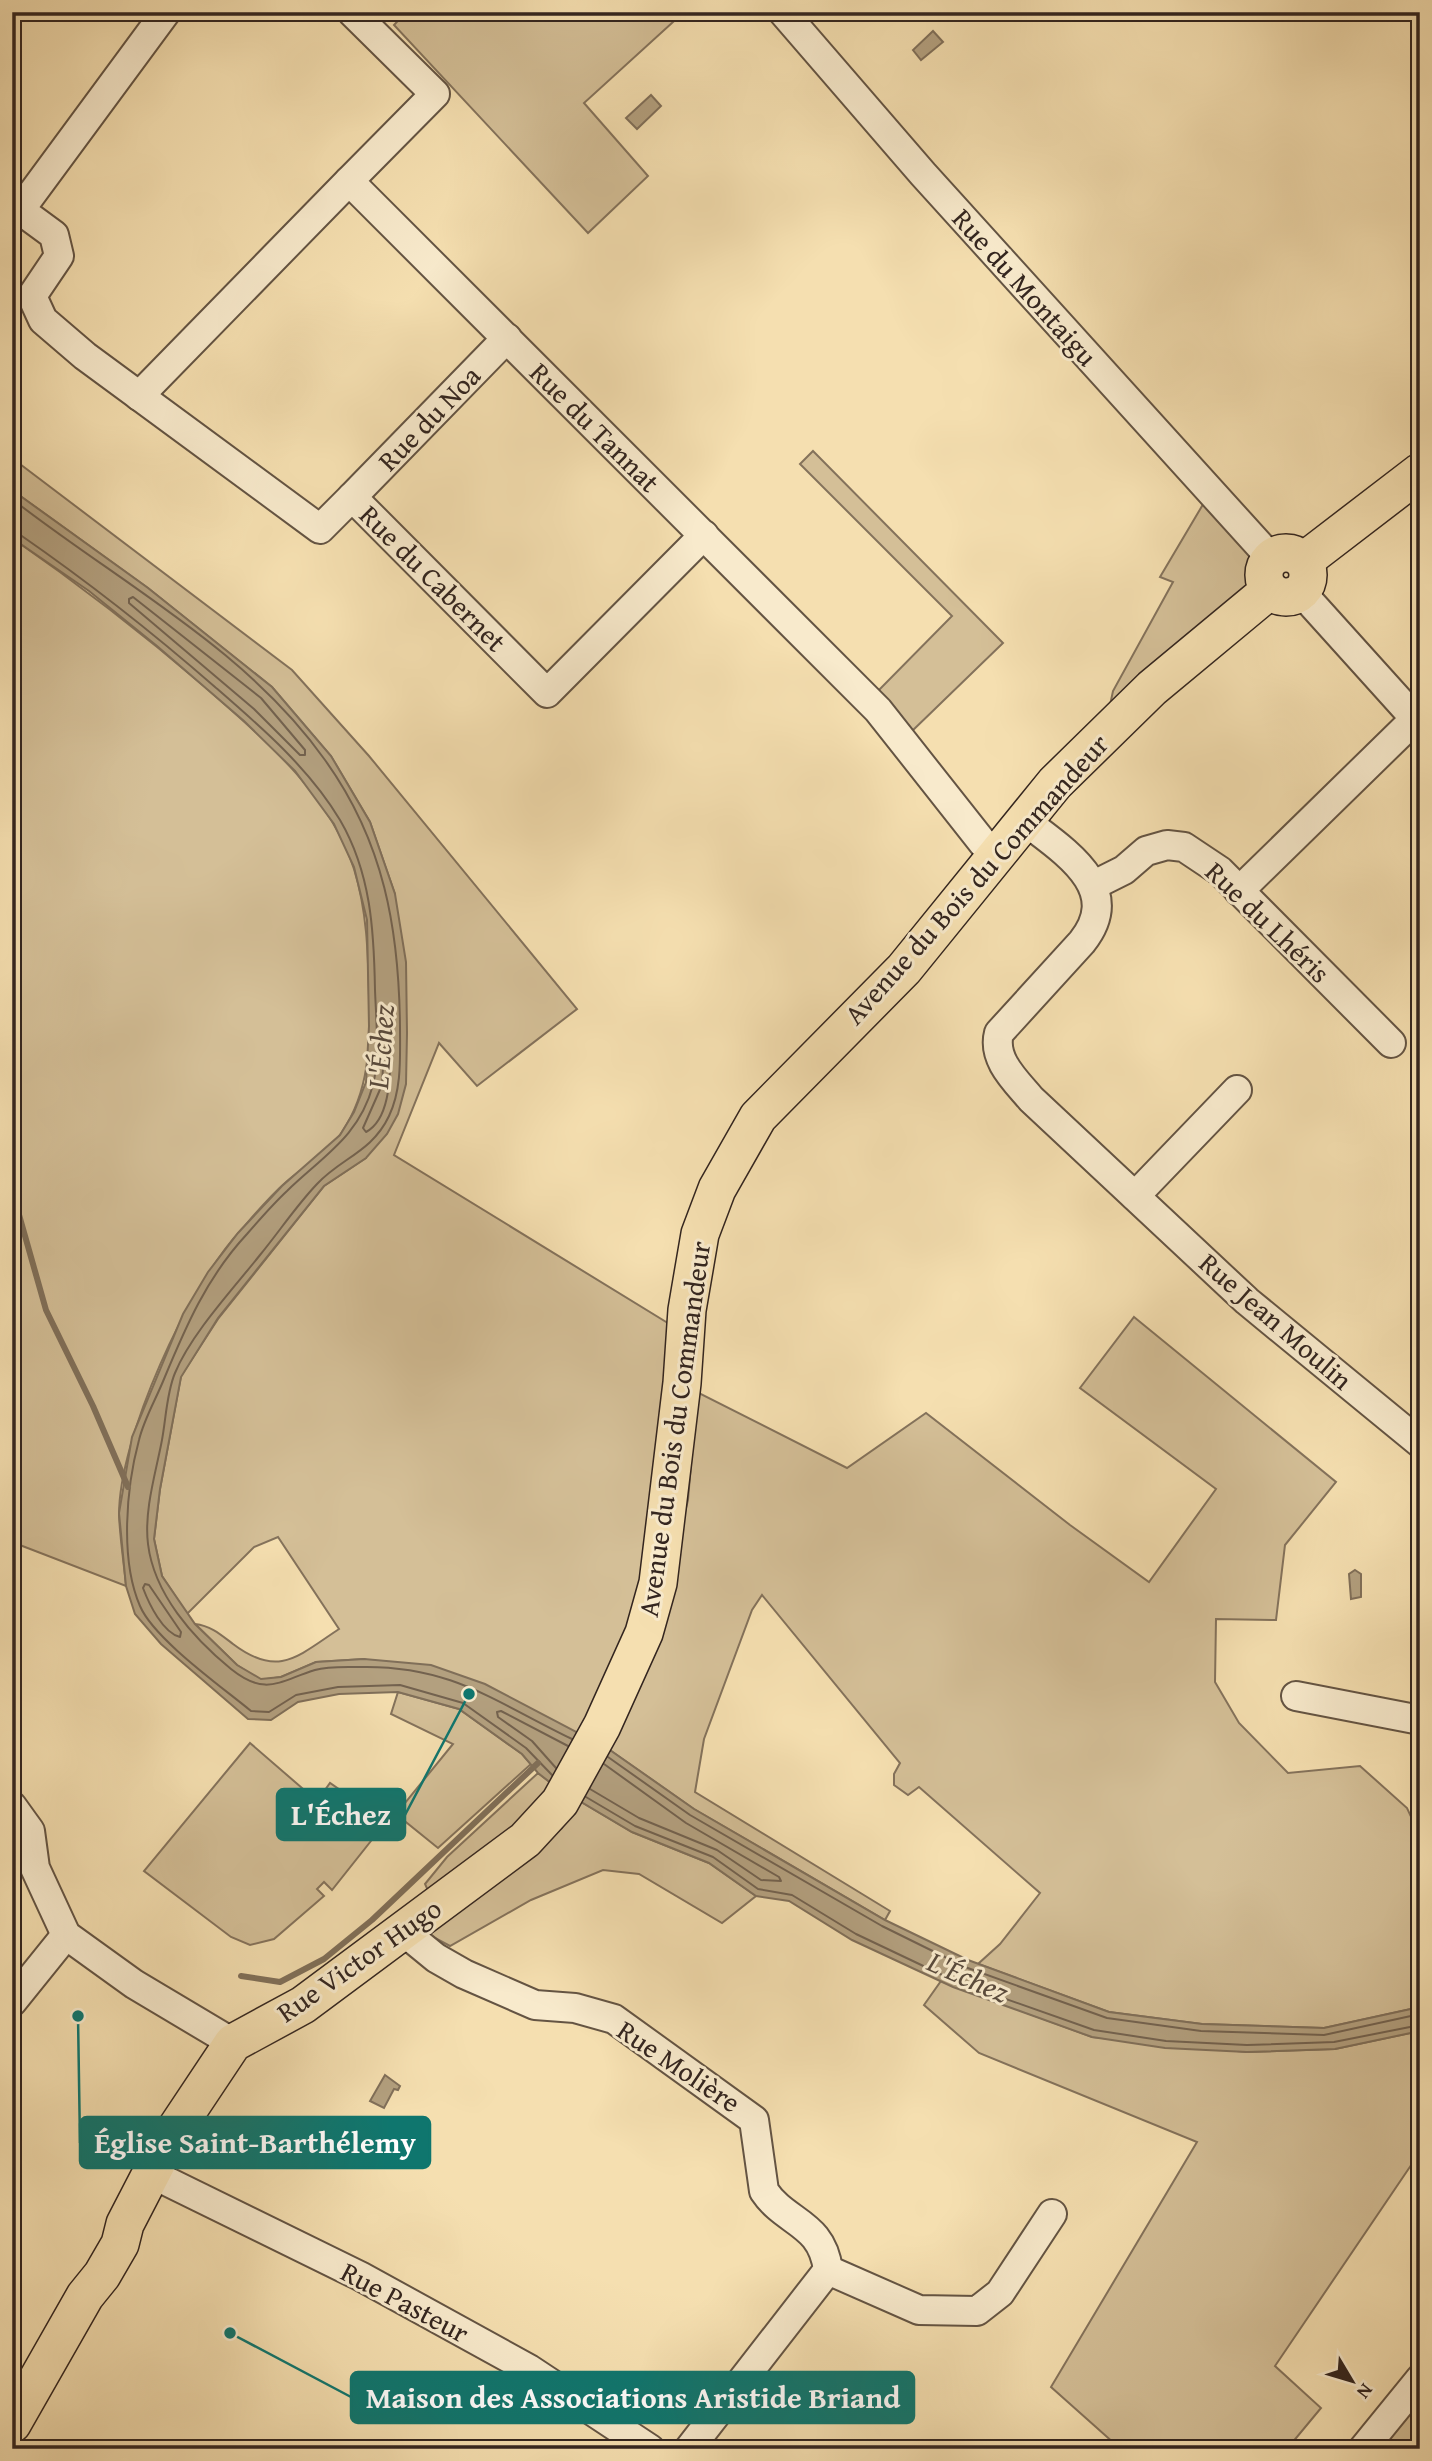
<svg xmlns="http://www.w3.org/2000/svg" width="1432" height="2461" font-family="'Gentium Book Plus',serif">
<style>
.green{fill:#d4bf97;stroke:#84725b;stroke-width:2}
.water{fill:#b3a07f;stroke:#806f59;stroke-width:2}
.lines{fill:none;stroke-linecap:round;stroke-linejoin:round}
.shore{stroke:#73624f;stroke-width:2}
.stream{stroke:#806f59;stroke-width:6}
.minor-casing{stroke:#645443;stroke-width:32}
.major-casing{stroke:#33251f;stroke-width:40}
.minor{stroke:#f8eacc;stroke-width:28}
.major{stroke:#f5dfb0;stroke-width:37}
.labels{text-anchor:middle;stroke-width:6;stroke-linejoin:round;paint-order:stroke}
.street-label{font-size:28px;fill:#33251f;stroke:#f8eacc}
.water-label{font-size:30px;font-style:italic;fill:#594a3c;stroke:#f8eacc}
.leader{fill:none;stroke:#0f766e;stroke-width:2.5}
.callout-dot{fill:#0f766e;stroke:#f8eacc;stroke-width:2.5}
.callout{fill:#0f766e;stroke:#0f766e;stroke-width:2.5}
.callout-label{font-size:30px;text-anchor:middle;font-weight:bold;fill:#fff}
</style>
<rect width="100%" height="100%" fill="#f5dfb0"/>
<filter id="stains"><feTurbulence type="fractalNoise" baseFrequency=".00286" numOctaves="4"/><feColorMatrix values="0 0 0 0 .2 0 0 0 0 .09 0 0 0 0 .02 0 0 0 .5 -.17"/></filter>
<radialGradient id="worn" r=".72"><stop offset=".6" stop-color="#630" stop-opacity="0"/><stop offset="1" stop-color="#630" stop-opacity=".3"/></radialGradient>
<g class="green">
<polygon points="406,12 684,12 584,103 648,176 588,233 394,25"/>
<polygon points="813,451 1003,643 909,734 874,695 952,616 800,464"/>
<path d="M 12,458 L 292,670 L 369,756 L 577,1009 L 477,1086 L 439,1043 L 394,1155 L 671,1325 L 648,1553 L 630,1624 L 582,1736 L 364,1659 L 316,1662 L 281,1677 L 260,1680 L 237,1665 L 195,1624 C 211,1626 220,1634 233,1644 C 278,1678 297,1657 339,1629 L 278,1537 L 254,1547 L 187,1614 L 162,1576 L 154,1539 L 160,1489 L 181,1376 L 218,1319 L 324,1186 L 366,1158 L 395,894 L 370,822 L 331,756 L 272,687 L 148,588 L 12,490 Z"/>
<polygon points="1205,501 1267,571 1110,705 1113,691 1173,582 1160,577"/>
<path d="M 12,538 C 80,585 143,634 205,687 C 263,738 330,794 354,869 C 367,911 368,952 369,996 C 370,1045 370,1090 342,1132 C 329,1152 303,1167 285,1183 C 269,1197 255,1214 241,1230 C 188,1287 119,1437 119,1515 C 120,1539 124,1563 126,1586 L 12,1542 Z"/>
<polygon points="1134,1317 1336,1482 1285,1545 1276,1620 1216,1619 1215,1682 1239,1723 1288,1773 1360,1766 1407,1808 1420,1836 1420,2007 1324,2028 1202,2024 1109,2012 978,1964 1000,1944 1040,1893 919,1787 908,1795 894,1785 894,1774 900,1763 762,1595 752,1610 704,1739 695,1792 890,1911 885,1920 694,1809 607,1748 651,1648 688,1500 697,1392 847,1468 926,1413 1070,1525 1149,1582 1216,1489 1080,1388"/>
<polygon points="398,1692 459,1709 522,1754 531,1764 438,1848 396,1814 453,1744 391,1714"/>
<polygon points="250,1743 317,1801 330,1783 386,1822 332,1890 324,1882 317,1889 324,1896 274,1939 250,1945 231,1937 144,1871"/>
<polygon points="538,1773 556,1787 548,1801 429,1893 425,1884 447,1857"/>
<polygon points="576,1799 632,1832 709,1863 756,1896 722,1923 639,1874 603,1870 531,1900 450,1946 420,1930 487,1886 562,1828"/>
<polygon points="941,1981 1092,2037 1247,2052 1335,2049 1420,2031 1420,2152 1275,2366 1321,2408 1287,2449 1113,2449 1115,2444 1051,2387 1197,2142 979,2053 924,2005"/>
<polygon points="1420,2395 1420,2449 1386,2449 1386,2438"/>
</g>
<g class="water">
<polygon points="933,31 943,42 921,60 913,50"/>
<polygon points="651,95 661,106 637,129 626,118"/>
<polygon points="12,490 148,588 272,687 331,756 370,822 395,894 406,962 407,1033 406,1084 398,1114 387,1134 366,1158 324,1186 218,1318 181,1377 160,1489 154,1539 162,1576 195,1624 237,1665 261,1679 281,1677 316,1662 364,1659 431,1665 485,1684 607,1748 694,1809 885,1920 968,1960 1109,2012 1202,2024 1324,2028 1420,2007 1420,2031 1335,2049 1247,2052 1165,2048 1092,2037 953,1987 852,1940 789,1901 756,1896 709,1863 632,1832 556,1787 538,1773 522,1754 459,1709 398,1692 339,1694 298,1702 271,1720 248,1719 161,1644 135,1614 126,1586 119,1513 132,1437 183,1314 208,1272 238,1233 282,1186 340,1135 354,1112 366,1082 369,1026 367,920 354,867 334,824 295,771 244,721 157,646 89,591 12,538"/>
<polygon points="1355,1570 1361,1574 1361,1597 1351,1599 1349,1574"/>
<polygon points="385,2075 400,2086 398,2090 394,2089 384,2108 370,2101"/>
</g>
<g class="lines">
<g class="shore">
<path d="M 12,499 C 118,582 247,649 325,760 C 384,842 399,929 400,1027 C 400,1057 402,1089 389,1116 C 372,1152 341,1158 317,1184 C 296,1206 279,1232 260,1255 C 233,1289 191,1334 175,1373 C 166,1394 166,1422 161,1445 C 155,1475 144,1512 148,1544 C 154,1594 193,1638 231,1669 C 266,1697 279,1681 315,1670 C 328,1666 346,1667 360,1667 C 451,1665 495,1702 572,1739"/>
<path d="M 12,533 L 19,534 C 87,581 152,632 215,687 C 260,726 309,768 340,820 C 371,873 374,931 375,990 C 376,1019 380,1056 373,1085 C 359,1137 323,1156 287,1191 C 273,1204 260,1219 247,1234 C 207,1277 186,1326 164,1379 C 156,1399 144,1419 139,1440 C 126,1488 120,1560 140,1606 C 154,1639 222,1687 251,1711 L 269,1712 L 296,1695 L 338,1687 L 400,1685 L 463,1703 L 526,1748 L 552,1775"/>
<polygon points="133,597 261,698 305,750 305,755 300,755 254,709 129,603 129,599"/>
<path d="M 388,1045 L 391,1048 C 390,1073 391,1119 366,1132 L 363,1128 L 382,1085 L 384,1048 Z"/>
<path d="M 145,1584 L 149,1585 L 181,1632 L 180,1637 C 163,1633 149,1604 143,1588 Z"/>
<polyline points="608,1757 690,1815 882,1926 965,1967 1107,2018 1201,2031 1324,2035 1420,2014"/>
<polyline points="556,1768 532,1741 498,1717 497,1712 501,1711 568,1746"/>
<polyline points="590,1789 639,1818 717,1850 761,1880 781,1881 779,1877 686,1823 604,1764"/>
<polyline points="586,1797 635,1826 713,1857 758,1889 792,1895 856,1934 955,1981 1094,2030 1166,2041 1247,2045 1334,2042 1420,2025"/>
</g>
<g class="stream">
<polyline points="12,1190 46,1310 93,1406 128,1487"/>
<polyline points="241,1976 280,1982 324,1959 372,1920 538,1763"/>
</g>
<g class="minor-casing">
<g id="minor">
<polyline points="166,12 20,210 54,235 59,256 32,296 43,320 85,356 320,529 352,497 547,693 704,535"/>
<polyline points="352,12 435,94 349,181 878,710 983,843 997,855"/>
<polyline points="783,12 923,174 1271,558"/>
<polyline points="139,396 349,181"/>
<polyline points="352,497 507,338"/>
<polyline points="1301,592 1420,724"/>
<path d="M 1024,820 C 1064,851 1125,888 1082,942 L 999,1033 C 992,1059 1015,1080 1031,1099 L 1247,1301 L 1420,1443"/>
<polyline points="1094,885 1124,870 1146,851 1167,845 1184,847 1220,871 1391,1043"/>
<polyline points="1239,891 1415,719"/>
<polyline points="1135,1196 1237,1090"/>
<polyline points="1296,1696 1420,1720"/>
<polyline points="12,1806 30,1831 35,1868 66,1935 134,1984 233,2043"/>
<path d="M 403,1931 L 436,1958 L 464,1974 L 535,2005 L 575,2008 L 614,2019 L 754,2120 L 764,2191 C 786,2224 822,2222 828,2270 L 689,2449"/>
<polyline points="12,2002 66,1935"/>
<polyline points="150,2173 360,2276 529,2369 650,2449"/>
<polyline points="828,2270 919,2310 977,2311 1000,2293 1052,2214"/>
<polyline points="1363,2449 1420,2379"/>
</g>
</g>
<g class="major-casing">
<g id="major">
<circle cx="1286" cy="575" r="22"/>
<polyline points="1304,561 1420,472"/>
<polyline points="12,2424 85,2296 102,2275 120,2244 125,2224 169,2139 233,2043 303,2005 525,1840 560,1802 602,1726 644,1633 658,1583 682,1383 687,1310 700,1234 717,1189 758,1117 904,969 1055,783 1152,688 1270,590"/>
</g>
</g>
<use href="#minor" class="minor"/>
<use href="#major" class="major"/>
</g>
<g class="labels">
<g class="street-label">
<text transform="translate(1025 287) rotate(48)" y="10">Rue du Montaigu</text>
<text transform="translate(429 418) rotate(-46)" y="10">Rue du Noa</text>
<text transform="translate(595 427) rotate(45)" y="10">Rue du Tannat</text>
<text transform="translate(433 578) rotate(45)" y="10">Rue du Cabernet</text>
<text transform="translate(976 879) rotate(-48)" y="10">Avenue du Bois du Commandeur</text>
<text transform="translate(1268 922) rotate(44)" y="10">Rue du Lhéris</text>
<text transform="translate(1276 1321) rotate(41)" y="10">Rue Jean Moulin</text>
<text transform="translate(674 1429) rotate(-82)" y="10">Avenue du Bois du Commandeur</text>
<text transform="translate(359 1960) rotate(-35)" y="10">Rue Victor Hugo</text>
<text transform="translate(679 2066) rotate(34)" y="10">Rue Molière</text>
<text transform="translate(405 2302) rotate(28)" y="10">Rue Pasteur</text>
</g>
<g class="water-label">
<text transform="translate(381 1047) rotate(-86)" y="10">L'Échez</text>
<text transform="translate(968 1977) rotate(24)" y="10">L'Échez</text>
</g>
</g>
<path class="leader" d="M469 1694L405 1815M78 2016L80 2143M230 2333L351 2397"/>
<g class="callout-dot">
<circle cx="469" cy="1694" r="7"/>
<circle cx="78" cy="2016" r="7"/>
<circle cx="230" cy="2333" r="7"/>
</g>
<g class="callout">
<rect x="277" y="1789" width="128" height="51" rx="7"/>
<rect x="80" y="2117" width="350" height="51" rx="7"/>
<rect x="351" y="2372" width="563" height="51" rx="7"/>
</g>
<g class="callout-label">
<text x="341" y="1825">L'Échez</text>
<text x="255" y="2153">Église Saint-Barthélemy</text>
<text x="633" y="2408">Maison des Associations Aristide Briand</text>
</g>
<rect width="1432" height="2461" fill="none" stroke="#f5dfb0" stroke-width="42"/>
<rect x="14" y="14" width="1404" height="2433" fill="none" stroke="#33251f" stroke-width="3.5"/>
<rect x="21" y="21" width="1390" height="2419" fill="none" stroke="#33251f" stroke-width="2"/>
<g transform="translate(1352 2381) rotate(128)" stroke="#f8eacc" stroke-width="5" paint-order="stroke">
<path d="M0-5L12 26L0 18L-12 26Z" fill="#33251f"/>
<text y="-10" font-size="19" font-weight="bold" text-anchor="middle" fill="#33251f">N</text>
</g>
<rect width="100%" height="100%" filter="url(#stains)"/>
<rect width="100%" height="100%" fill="url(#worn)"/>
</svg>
